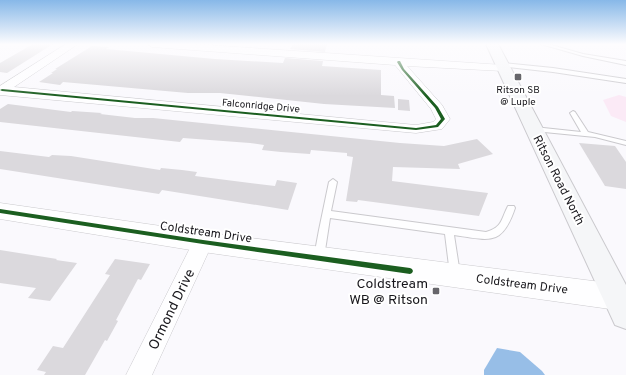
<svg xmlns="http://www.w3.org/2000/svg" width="626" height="375" font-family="Overpass,sans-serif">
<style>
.green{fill:#fbeaf6}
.water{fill:#97bee7}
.building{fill:#dbd9dd}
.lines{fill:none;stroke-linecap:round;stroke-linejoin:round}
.service-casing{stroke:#cac9cd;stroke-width:2}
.minor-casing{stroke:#cac9cd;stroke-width:1}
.tertiary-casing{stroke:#cac9cd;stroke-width:1}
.secondary-casing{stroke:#cac9cd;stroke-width:2}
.service{fill:#fefeff;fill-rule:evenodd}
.minor{fill:#fefeff;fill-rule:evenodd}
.tertiary{fill:#fefeff;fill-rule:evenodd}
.secondary{fill:#f5f6f8;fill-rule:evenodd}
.cycleway-casing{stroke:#fff;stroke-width:3}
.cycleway{fill:#1b5e20;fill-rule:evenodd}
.poi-dot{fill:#67666b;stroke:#fff;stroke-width:1.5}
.labels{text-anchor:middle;stroke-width:4;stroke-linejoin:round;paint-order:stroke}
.far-poi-label{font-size:10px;fill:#18171c;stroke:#fff}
.far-street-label{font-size:10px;fill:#18171c;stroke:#fff}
.street-label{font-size:12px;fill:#18171c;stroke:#fff}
.near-poi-label{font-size:14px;fill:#18171c;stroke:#fff;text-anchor:end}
.near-street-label{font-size:14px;fill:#18171c;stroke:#fff}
</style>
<rect width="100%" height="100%" fill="#faf9fd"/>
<polygon class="green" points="619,95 626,97 626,122 611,116 603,100"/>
<polygon class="water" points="497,348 520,352 542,371 545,375 484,375 484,370"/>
<g class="building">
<polygon points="33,44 53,44 7,73 0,72 0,63"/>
<polygon points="293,44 327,44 325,52 290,49"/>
<polygon points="92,46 109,47 106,49 215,59 283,63 285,58 323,61 322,66 381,70 381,95 394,96 395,108 324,104 220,93 188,93 63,82 60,85 39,82 53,73 51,73 57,69 55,69"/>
<polygon points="398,99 409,100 410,111 398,110"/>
<polygon points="8,104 71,112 72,111 102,113 100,114 135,118 153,118 400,143 444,146 477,139 493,154 458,164 460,169 393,167 392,181 488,193 479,216 358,200 357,202 346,201 353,157 347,156 347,153 311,150 310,154 281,152 262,150 264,145 250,143 183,138 180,142 0,122 0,109"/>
<polygon points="579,143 615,146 626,162 626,189 605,186"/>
<polygon points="0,151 49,157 52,155 71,156 160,170 161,168 182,170 197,172 195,176 250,183 275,186 277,180 297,183 288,210 162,190 159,194 0,169"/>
<polygon points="0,250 57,259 56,260 77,263 50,301 28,298 36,288 0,283"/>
<polygon points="115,259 150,264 141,280 138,279 116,320 118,321 107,341 105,340 85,375 44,375 46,372 37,370 53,346 63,348 110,275 105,274"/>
</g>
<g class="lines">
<g class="service-casing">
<g id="service">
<polygon points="541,44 548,44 583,54 626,61 626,65 583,56"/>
<polygon points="502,63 553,68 626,79 626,83 553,72 500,66 500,64"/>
<polygon points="573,111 575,112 588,132 626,141 626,145 595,137 534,131 531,129 534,127 581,132 570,113"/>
<path d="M 333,179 L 337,182 L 331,211 L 486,232 C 503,227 501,219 508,206 L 514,206 L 515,208 C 502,247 489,240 454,235 L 460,274 L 459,277 L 455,278 L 451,277 L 450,274 L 445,234 L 330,218 L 324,257 L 322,260 L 319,261 L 316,260 L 314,257 L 319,230 L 329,182 Z"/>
</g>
</g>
<g class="minor-casing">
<g id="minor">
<polygon points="66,44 78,44 14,87 416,125 433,122 436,119 431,109 395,65 152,47 147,44 192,44 503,65 509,68 503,71 407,66 442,105 450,119 442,129 416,133 0,95 0,86"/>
<polygon points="203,234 210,236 213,242 152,375 126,375 196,236"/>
</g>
</g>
<g class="tertiary-casing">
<polygon id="tertiary" points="0,203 203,232 617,284 626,288 626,306 617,310 203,252 0,219"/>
</g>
<g class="secondary-casing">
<polygon id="secondary" points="486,44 498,44 626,285 626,329 615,325"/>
</g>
<use href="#service" class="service"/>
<use href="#minor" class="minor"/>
<use href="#tertiary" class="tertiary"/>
<use href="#secondary" class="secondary"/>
<g class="cycleway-casing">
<g id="cycleway">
<polygon points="398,61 400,61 404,69 438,107 445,119 438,127 416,130 2,91 0,90 2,89 416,128 436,125 441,119 435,108 402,70 397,62"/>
<polygon points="0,209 203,240 410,268 412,269 413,271 412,273 410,274 203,244 0,213"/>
</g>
</g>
<use href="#cycleway" class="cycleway"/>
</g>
<linearGradient id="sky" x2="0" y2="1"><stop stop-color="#87b8e8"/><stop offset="0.46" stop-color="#fdfcfe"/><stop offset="1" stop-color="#fdfcfe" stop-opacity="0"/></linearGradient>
<rect width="626" height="96" fill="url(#sky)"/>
<g class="poi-dot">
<rect x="514" y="73" width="8" height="8" rx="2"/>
<rect x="432" y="287" width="8" height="8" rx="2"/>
</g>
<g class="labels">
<g class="far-poi-label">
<text x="518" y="93">Ritson SB<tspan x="518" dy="12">@ Luple</tspan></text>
</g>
<g class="far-street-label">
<text transform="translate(261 105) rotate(5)" y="4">Falconridge Drive</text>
</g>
<g class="street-label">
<text transform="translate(559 180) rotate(63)" y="4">Ritson Road North</text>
<text transform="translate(206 232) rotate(8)" y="4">Coldstream Drive</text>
<text transform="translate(522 284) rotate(7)" y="4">Coldstream Drive</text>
</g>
<g class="near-poi-label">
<text x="428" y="288">Coldstream<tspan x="428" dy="16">WB @ Ritson</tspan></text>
</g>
<g class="near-street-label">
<text transform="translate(171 309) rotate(-64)" y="5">Ormond Drive</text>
</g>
</g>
</svg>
